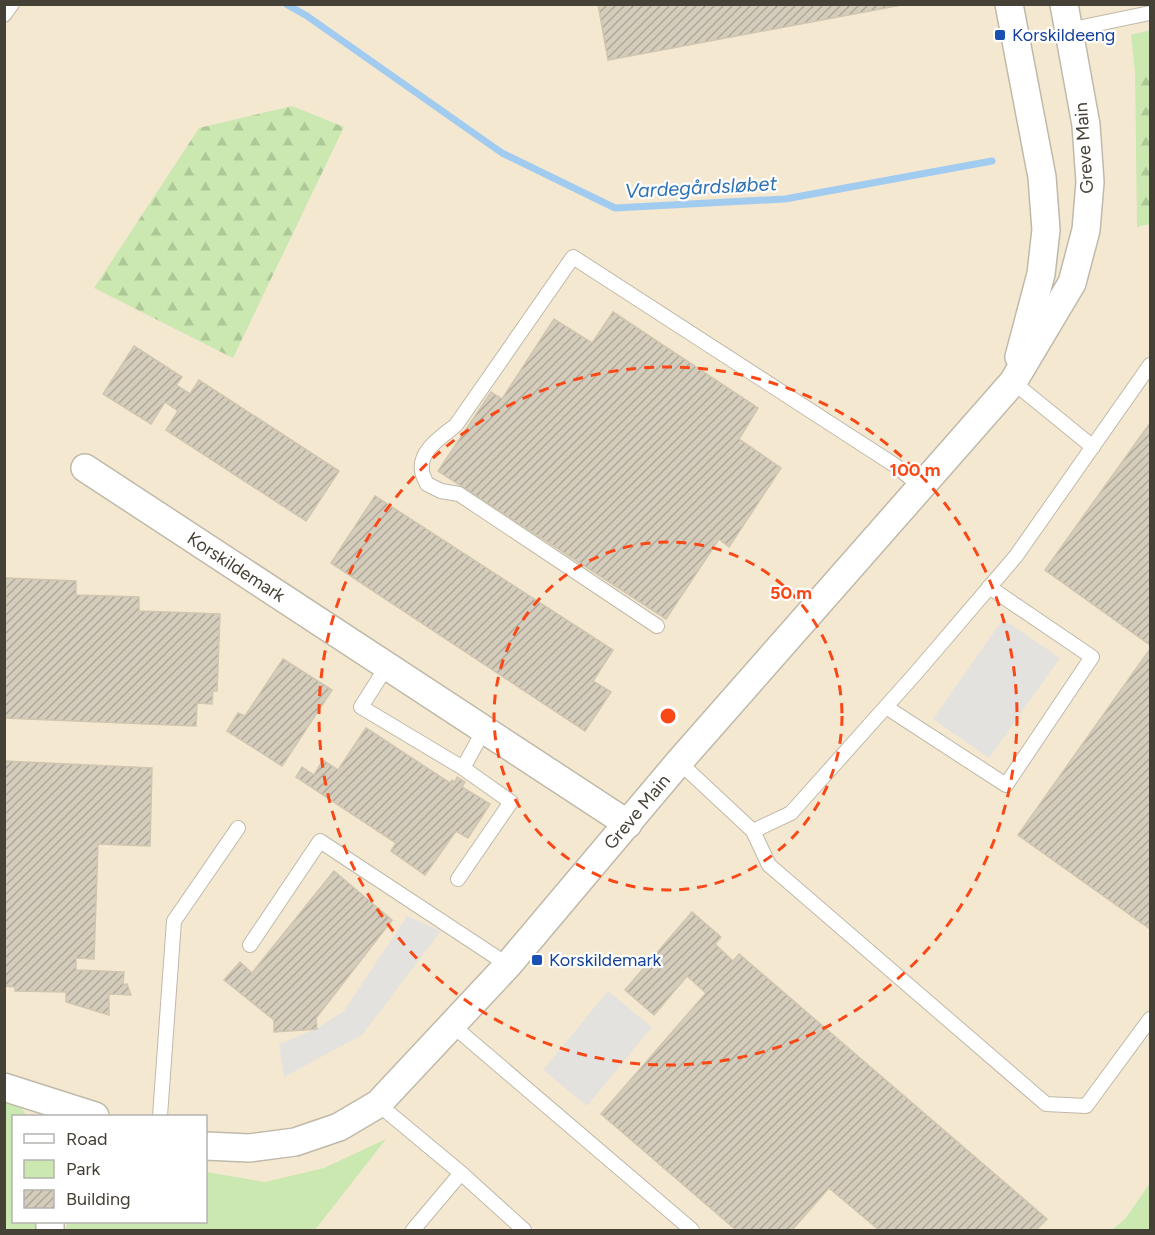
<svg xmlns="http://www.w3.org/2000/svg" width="1155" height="1235" font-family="Figtree,sans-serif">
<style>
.commercial{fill:#f5e8d1;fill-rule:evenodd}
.green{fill:#cae8af}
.forest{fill:url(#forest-firs)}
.parking{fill:#e4e2de}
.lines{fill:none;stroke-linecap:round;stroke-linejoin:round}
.stream{stroke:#a2cbf0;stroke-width:7}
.building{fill:url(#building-hatch);stroke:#d0c5af;stroke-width:1.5}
.service-casing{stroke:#bfb9a9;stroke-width:16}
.minor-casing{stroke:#bfb9a9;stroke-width:30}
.service{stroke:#fff;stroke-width:14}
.minor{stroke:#fff;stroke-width:27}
.ring{fill:none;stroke:#fa4716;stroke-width:3;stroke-dasharray:10 8}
.transit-dot{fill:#1a4fb4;stroke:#fff;stroke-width:2}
.labels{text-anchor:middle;stroke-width:4.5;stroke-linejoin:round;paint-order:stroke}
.transit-label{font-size:18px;fill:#164399;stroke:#fff;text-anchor:start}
.street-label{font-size:18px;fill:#464136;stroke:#fff}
.water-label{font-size:20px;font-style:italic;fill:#2e72b2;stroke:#fff}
.centre{fill:#fa4716;stroke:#fff;stroke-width:3}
.ring-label{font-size:18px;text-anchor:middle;font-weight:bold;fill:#fa4716;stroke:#fff;stroke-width:4.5;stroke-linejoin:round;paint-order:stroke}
</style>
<defs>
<pattern id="forest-firs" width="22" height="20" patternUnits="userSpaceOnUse" patternTransform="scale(1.5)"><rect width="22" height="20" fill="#cae8af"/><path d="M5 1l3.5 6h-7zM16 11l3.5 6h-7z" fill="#afc897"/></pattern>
<pattern id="building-hatch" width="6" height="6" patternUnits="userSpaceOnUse" patternTransform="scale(1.5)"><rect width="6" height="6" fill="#d5cdbc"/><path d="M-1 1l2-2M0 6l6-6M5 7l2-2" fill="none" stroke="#afa89a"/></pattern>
</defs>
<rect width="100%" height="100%" fill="#f3f0e6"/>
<path class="commercial" d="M 5,5 L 1150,5 L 1150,30 L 1131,36 L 1143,136 L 1138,227 L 1150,224 L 1150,1183 L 1125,1219 L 1112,1230 L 5,1230 ZM 14,1116 L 206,1116 L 206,1222 L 14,1222 Z"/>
<g class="green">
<polygon points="1150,30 1150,70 1135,73 1131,35"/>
<polygon points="4,1100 18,1104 27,1116 14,1116 14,1222 37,1222 37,1230 5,1230"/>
<polygon points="386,1139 315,1230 65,1230 68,1222 206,1222 206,1172 265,1182 324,1168"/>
<polygon points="1150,1183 1149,1230 1112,1230 1125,1219"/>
</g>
<g class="forest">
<polygon points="1150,70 1150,224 1137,227 1135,73"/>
<polygon points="292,106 344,127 233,358 94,288 199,128"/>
</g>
<g class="parking">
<polygon points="1003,619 1060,658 989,758 933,719"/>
<polygon points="407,916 441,931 362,1035 284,1077 279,1044 318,1028 344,1011"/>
<polygon points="608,991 652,1027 587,1106 543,1070"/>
</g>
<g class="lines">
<polyline class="stream" points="286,4 307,16 502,153 615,208 785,199 992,161"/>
</g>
<g class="building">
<polygon points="598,4 907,4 608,60"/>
<polygon points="613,312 758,408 739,439 781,468 729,547 719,539 666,619 438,471 491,392 502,399 554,319 592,343"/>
<polygon points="134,346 182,377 176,385 190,394 199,380 339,471 306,521 166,430 178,411 165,402 151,424 103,394"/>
<polygon points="1150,423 1150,645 1045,570"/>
<polygon points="375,496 613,650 593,681 611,692 585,731 331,563"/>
<polygon points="6,578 76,581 76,595 139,597 139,611 220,614 217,691 213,691 212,704 197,703 196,726 4,718"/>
<polygon points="1150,649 1150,929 1018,835"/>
<polygon points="283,659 332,690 282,766 227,731 238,713 245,716"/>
<polygon points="366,728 450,783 452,780 455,782 457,777 465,782 462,787 490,804 468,838 456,831 425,875 391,851 396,843 296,777 302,767 314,775 323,760 338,770"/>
<polygon points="4,761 152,768 150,846 98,844 94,959 76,958 76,970 124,972 123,985 127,984 131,995 109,994 109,1015 66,1002 66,992 15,991 15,987 4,986"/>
<polygon points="334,871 392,920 316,1018 317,1029 274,1032 274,1020 224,980 240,962 252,973"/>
<polygon points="692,912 721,937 715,944 733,961 739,954 1047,1219 1036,1230 879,1230 829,1188 792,1230 736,1230 601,1114 706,993 687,976 654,1015 625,990"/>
</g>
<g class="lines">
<g class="service-casing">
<g id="service">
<polyline points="4,15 12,4"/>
<polyline points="1068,30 1150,13"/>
<polyline points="1013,382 1093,447"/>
<path d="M 657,626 L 459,494 L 441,491 L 427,484 C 425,480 422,475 422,470 C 419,450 443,436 456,425 L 573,257 L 896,466 L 921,487"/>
<polyline points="387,666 361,707 463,768 511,802 458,879"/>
<polyline points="886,707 1006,785 1092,657 989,587"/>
<polyline points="679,762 753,831 769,865 1046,1104 1086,1106 1150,1019"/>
<polyline points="463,768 484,730"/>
<polyline points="753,831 791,813 916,673 1016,556 1150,365"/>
<polyline points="250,945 320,841 508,965"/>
<polyline points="452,1025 692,1230"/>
<polyline points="378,1104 461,1173 524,1230"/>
<polyline points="160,1116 174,921 238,828"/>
<polyline points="413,1230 461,1173"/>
</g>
</g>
<g class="minor-casing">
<g id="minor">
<polyline points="1009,4 1042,177 1046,230 1041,274 1019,357"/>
<polyline points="85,468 628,824"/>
<polyline points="4,1087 95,1116"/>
<polyline points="206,1146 249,1148 295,1142 339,1127 378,1104 508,965 679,762 1013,382 1072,283 1086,230 1090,182 1086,125 1064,4"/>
<polyline points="50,1222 50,1230"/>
</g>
</g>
<use href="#service" class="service"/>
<use href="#minor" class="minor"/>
</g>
<g class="ring">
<circle cx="668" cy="716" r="174"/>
<circle cx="668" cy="716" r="349"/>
</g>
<g class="transit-dot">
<rect x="994" y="29" width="12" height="12" rx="3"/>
<rect x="531" y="954" width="12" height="12" rx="3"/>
</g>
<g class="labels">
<g class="transit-label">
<text x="1012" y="41">Korskildeeng</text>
<text x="549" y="966">Korskildemark</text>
</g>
<g class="street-label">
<text transform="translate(1084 148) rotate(-94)" y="6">Greve Main</text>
<text transform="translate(236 567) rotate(33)" y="6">Korskildemark</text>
<text transform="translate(637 812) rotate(-50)" y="6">Greve Main</text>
</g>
<g class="water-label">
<text transform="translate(701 187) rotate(-3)" y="7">Vardegårdsløbet</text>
</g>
</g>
<circle cx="668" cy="716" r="9" class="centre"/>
<g class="ring-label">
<text x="915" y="476">100 m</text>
<text x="791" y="599">50 m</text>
</g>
<rect width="1155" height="1235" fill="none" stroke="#464136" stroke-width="12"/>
<rect x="12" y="1115" width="195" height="108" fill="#ffffff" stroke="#b5b3af" stroke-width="1.5"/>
<rect x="24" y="1134" width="30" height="9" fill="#ffffff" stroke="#b5b3af" stroke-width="1.5"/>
<text x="66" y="1145" font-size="18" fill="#464136">Road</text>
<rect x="24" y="1160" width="30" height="18" fill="#cae8af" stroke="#b5b3af" stroke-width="1.5"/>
<text x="66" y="1175" font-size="18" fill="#464136">Park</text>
<rect x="24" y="1190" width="30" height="18" fill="url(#building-hatch)" stroke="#b5b3af" stroke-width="1.5"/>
<text x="66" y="1205" font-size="18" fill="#464136">Building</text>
</svg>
